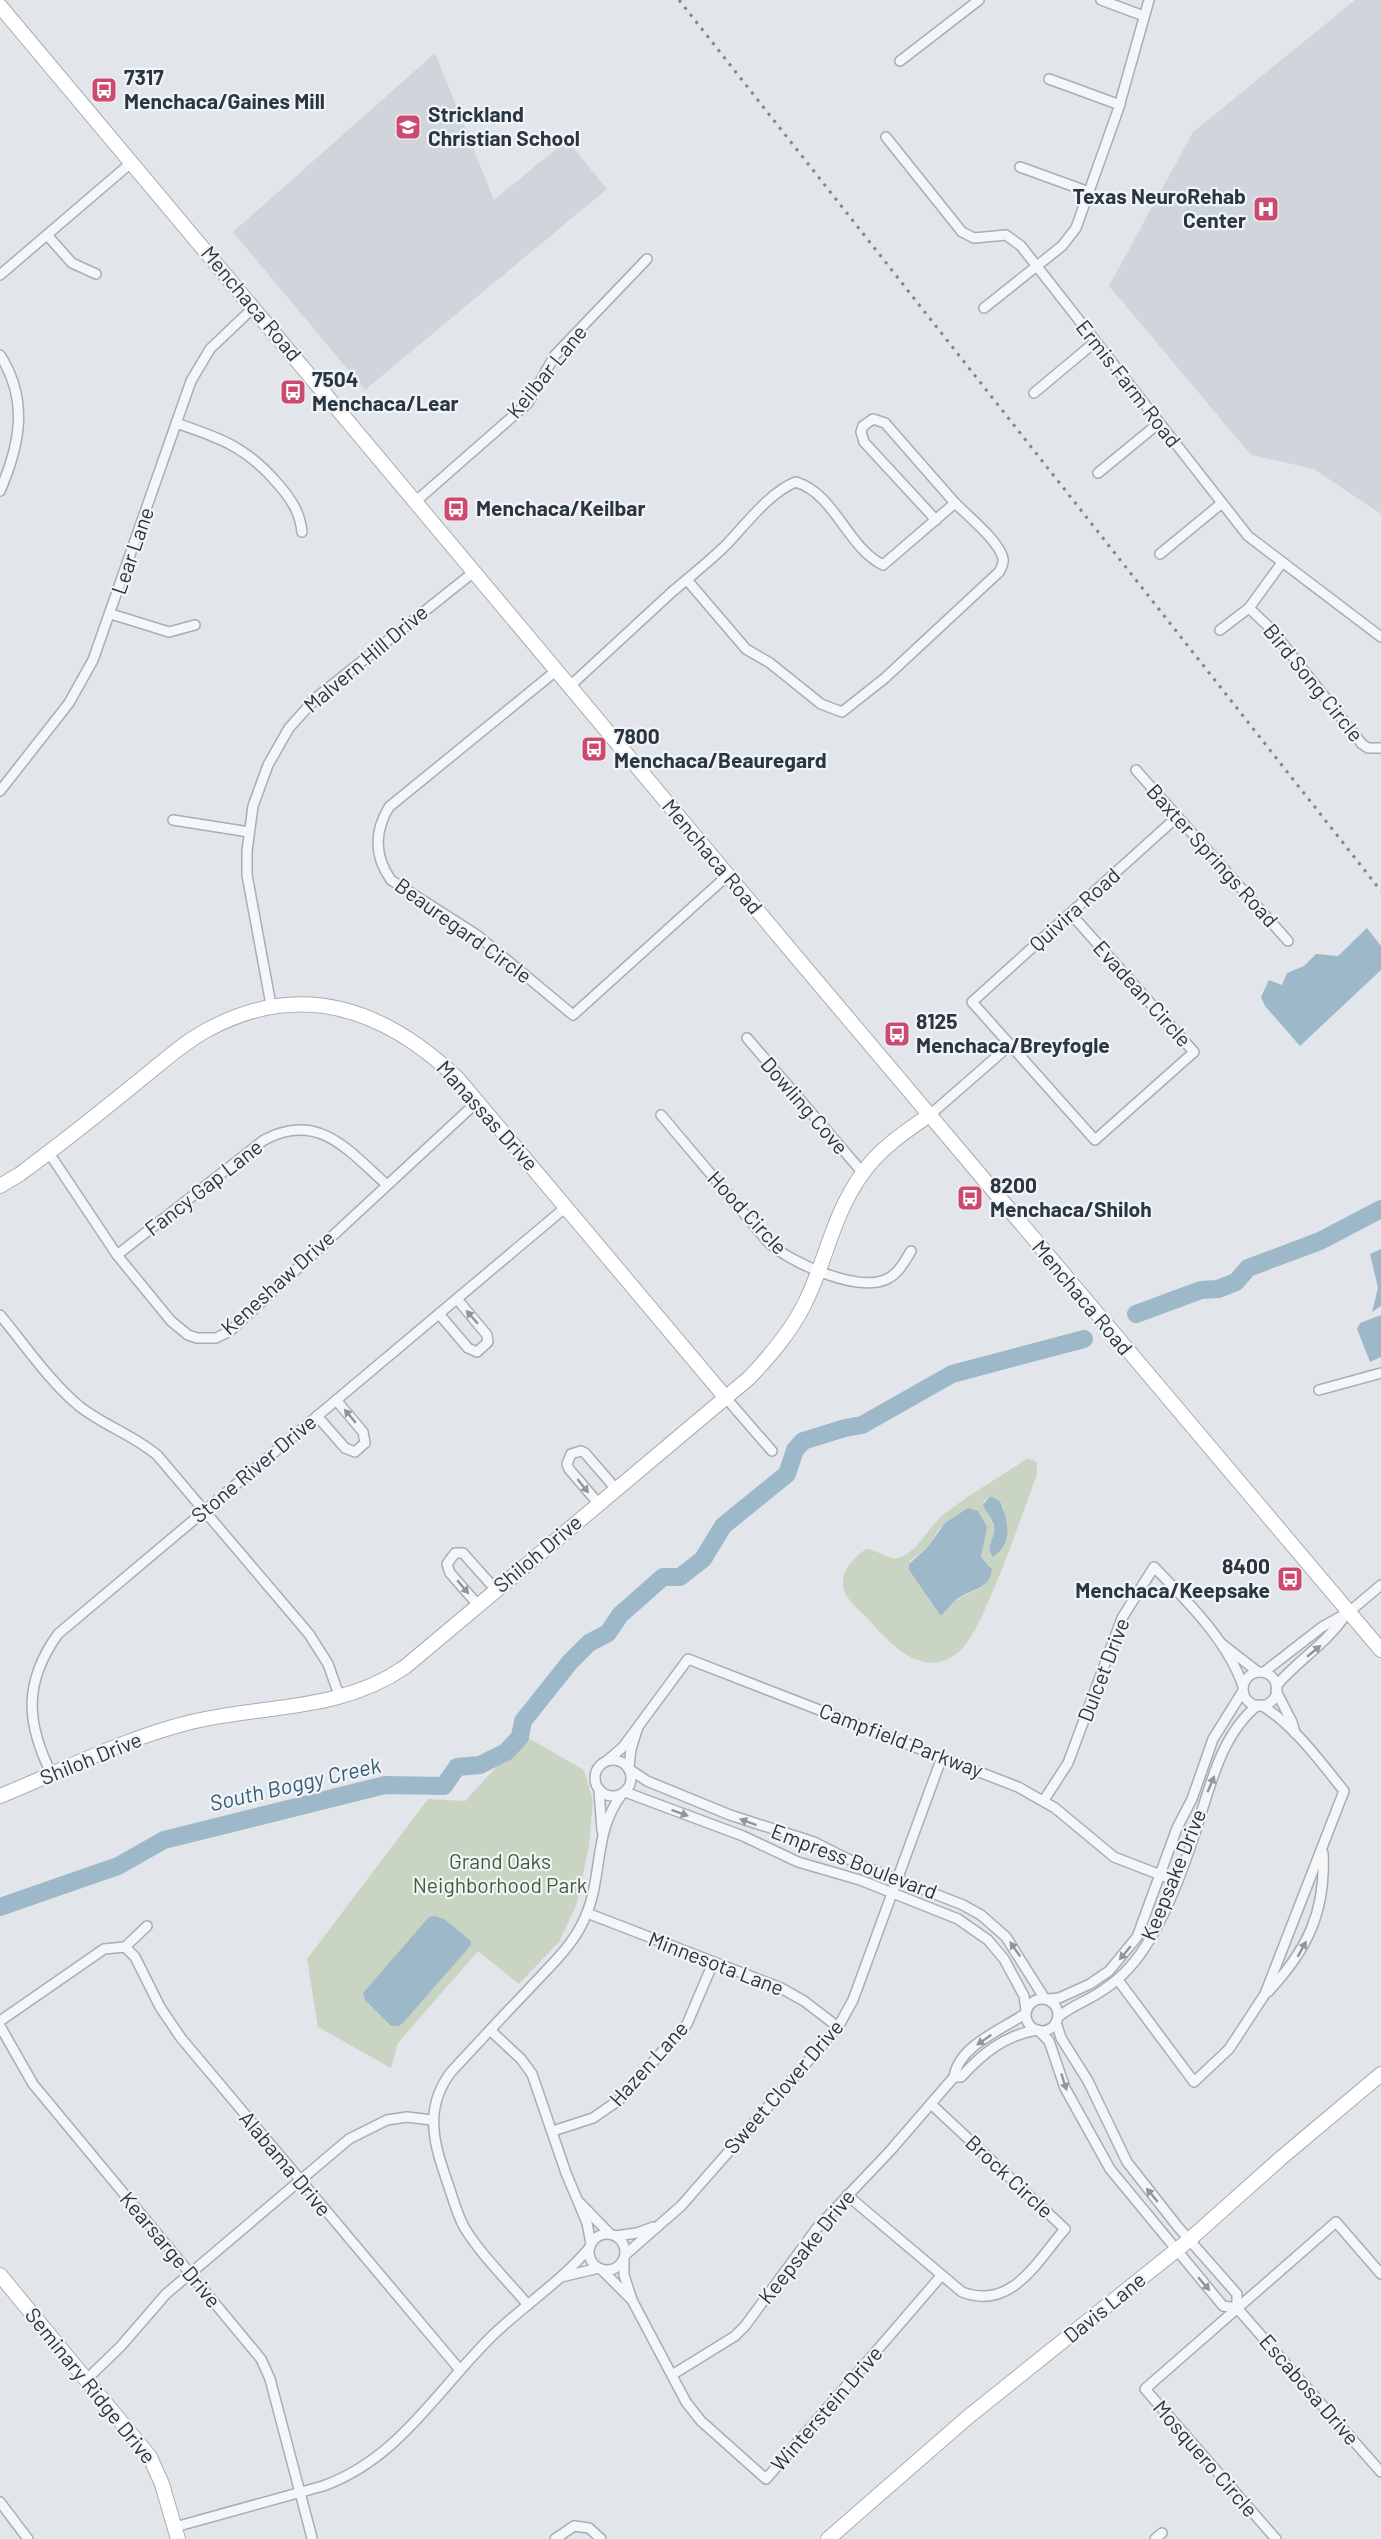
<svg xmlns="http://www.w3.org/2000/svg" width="1381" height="2539" font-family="Barlow,sans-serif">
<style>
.built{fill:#d0d5dc}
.green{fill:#c9d4c3;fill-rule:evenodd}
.water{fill:#9db9c9}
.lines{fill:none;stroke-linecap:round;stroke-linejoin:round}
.river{stroke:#9db9c9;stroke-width:18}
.street-casing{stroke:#a7aeb4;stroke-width:12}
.secondary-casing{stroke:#a7aeb4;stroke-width:16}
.street{stroke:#f4f6f8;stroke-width:9}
.secondary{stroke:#fff;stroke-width:14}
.rail{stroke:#7b8893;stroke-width:3;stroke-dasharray:3 6;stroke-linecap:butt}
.oneway{fill:#8f969d}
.labels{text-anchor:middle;stroke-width:4.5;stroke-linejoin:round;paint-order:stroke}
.poi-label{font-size:21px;font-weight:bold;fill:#2a3642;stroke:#f1f5f7;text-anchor:start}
.street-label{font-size:21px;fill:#2a3642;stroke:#f1f5f7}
.park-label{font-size:21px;fill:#445d37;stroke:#f1f5f7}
.water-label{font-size:22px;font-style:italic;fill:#345a75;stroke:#f1f5f7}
</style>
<rect width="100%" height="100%" fill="#e2e6ea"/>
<g class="built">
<polygon points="1355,0 1381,0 1381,514 1314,469 1251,455 1109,286 1193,132"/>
<polygon points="435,53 494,200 567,140 607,189 365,390 233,232"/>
</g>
<g class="green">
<path d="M 1028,1458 L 1037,1462 L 1037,1475 C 1023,1510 984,1630 960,1651 C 923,1682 891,1644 868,1619 C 859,1610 845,1599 843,1586 C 841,1571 854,1557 866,1549 C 878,1549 889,1562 901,1557 C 920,1549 928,1527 943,1515 C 969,1494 1000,1477 1028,1458 ZM 990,1496 L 1000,1501 L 1004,1509 L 989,1552 L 995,1530 L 983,1502 ZM 968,1508 L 983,1548 L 981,1557 L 990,1566 C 987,1591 979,1587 960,1598 C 953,1602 948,1609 942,1615 L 937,1612 L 909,1570 L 910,1561 L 927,1548 L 939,1529 Z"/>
<polygon points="525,1736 584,1770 593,1801 589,1846 576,1906 559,1942 519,1984 478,1951 398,2043 391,2068 318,2027 307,1959 428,1799 465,1801"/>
</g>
<g class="water">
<polygon points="1367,928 1381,946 1381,970 1300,1046 1265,1006 1261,997 1269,980 1282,985 1287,973 1304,966 1316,954 1338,956"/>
<polygon points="1381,1249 1381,1306 1372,1312 1378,1288 1370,1254"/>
<polygon points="1381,1315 1381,1357 1370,1362 1357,1329 1360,1323"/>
<path d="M 990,1496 L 1000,1501 C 1008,1521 1014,1542 993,1557 C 986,1549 992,1542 994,1533 C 996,1522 987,1514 983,1505 Z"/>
<path d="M 968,1508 L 978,1511 L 987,1527 L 981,1557 L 992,1569 C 990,1591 970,1588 956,1600 C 951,1604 947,1610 942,1615 L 939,1614 L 909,1570 L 909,1564 L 927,1548 L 945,1523 Z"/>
<polygon points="435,1916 444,1919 471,1941 471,1945 403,2023 398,2026 391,2026 365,2000 363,1993 429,1917"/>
</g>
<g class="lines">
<g class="river">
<polyline points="1136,1314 1201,1290 1218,1289 1236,1282 1248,1268 1320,1241 1381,1209"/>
<polyline points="0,1907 118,1866 164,1840 385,1785 444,1786 457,1767 480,1765 506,1752 520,1737 523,1721 570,1662 589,1643 608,1633 620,1615 663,1577 680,1577 703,1559 723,1526 787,1474 795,1450 803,1441 845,1428 862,1425 952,1374 1084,1339"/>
</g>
<g class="street-casing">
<g id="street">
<polyline points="1101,0 1144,16"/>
<polyline points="900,61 979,0"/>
<polyline points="1049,79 1120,105"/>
<polyline points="886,137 962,232 974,238 1006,235 1021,246 1248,536 1381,637"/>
<polyline points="1020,167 1089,192"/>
<polyline points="47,235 72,263 96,274"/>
<polyline points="0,275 132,162"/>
<polyline points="984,308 1062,246 1076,228 1118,110 1149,0"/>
<path d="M 0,355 C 29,400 20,445 0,491"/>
<polyline points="1034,393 1095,342"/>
<path d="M 176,423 C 220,438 247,447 278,484 C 291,499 300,512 302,532"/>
<polyline points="1098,473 1159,423"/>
<polyline points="415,502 528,403 555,355 647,259"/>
<polyline points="936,520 864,442 861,432 863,426 873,419 885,423 955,503"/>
<polyline points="1160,554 1222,503"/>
<polyline points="1249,608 1271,629 1362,744 1368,748 1381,748"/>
<polyline points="111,614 169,632 195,625"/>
<polyline points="1220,630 1249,608 1281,564"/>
<path d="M 557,670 L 389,807 C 374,832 374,856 391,880 L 477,935 L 573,1015 L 728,875"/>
<path d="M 570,686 L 673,591 C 690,577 707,563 723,548 C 742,529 770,491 796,482 C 835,494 847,547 883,565 L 955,503 C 968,516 1000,542 1003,559 C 1004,564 1001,568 999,572 L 885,678 L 842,712 L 821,704 L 770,663 L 746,649 L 687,580"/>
<polyline points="1136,770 1288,941"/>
<polyline points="0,791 69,703 93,660 191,381 210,349 253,308"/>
<polyline points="173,820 249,832"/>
<polyline points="1071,914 1194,1052 1095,1140 972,1002 1177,817"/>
<polyline points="271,1005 247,875 247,851 253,806 268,765 289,728 317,697 475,571"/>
<polyline points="747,1038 863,1173"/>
<polyline points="931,1114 1010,1045"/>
<path d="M 661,1115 L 769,1243 C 791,1263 858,1293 887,1279 C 898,1274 905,1261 911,1251"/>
<polyline points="49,1153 117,1255 171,1321 188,1335 197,1338 216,1338 230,1331 477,1102"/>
<path d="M 117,1255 L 264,1140 C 318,1111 348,1150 386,1184"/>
<polyline points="439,1314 468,1348 477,1352 488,1342 487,1335 457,1299"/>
<path d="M 0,1315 C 25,1345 49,1381 79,1406 C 103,1425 133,1435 157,1455 L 309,1634 L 328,1664 L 340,1698"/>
<polyline points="1319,1390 1381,1373"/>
<polyline points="726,1398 772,1451"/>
<polyline points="317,1416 345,1448 355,1452 365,1443 363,1432 336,1400"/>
<polyline points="598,1503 569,1469 567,1464 571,1454 581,1451 585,1453 616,1489"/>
<polyline points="478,1605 450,1573 447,1564 455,1553 463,1553 496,1590"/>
<polyline points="1222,1644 1258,1672"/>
<polyline points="1264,1672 1322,1627 1349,1612 1381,1585"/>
<circle cx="1260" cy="1689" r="17"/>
<path d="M 1276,1686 C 1298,1660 1325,1645 1345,1616"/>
<polyline points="1276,1691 1292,1722 1295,1733"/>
<circle cx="613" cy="1778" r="18"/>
<polyline points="608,1760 623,1747 688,1659 1018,1787 1055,1808 1114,1857 1176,1881"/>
<polyline points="629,1767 631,1749 638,1727"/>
<polyline points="629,1769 647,1781 730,1815 814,1842 856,1863 963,1905 981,1915 1006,1937 1045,1999"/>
<path d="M 52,1775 C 26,1723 23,1683 58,1634 L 566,1207"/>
<polyline points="599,1790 602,1831"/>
<polyline points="625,1792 743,1836 798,1862 860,1880 958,1919 988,1940 1004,1959 1024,1996 1026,2010"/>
<path d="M 1044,1800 L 1068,1763 L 1122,1618 L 1154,1567 C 1187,1601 1227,1640 1243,1686"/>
<polyline points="587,1913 781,1988 804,2001 838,2027"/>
<polyline points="125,1947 135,1957 160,2007 181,2038 460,2370"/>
<path d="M 1118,1980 L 1194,2082 L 1229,2049 L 1265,1994 L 1344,1791 C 1319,1760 1294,1725 1261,1705"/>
<path d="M 1268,1992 C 1307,1950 1326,1912 1323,1853"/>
<circle cx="1042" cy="2015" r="16"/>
<polyline points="1048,1999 1059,1998 1090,1984 1109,1971 1137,1937 1177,1828 1192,1799 1213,1739 1243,1691"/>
<path d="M 1058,2017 C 1070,2007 1084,2002 1097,1994 C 1117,1982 1133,1966 1145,1947 C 1167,1914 1184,1867 1196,1830 C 1210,1787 1221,1734 1258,1705"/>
<polyline points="0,2021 104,1949 125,1947 147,1926"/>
<polyline points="1056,2022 1061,2038 1088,2081 1127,2162 1178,2227 1237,2294 1237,2308"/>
<polyline points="0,2026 33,2084 261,2359 270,2379 312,2538"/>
<polyline points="490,2030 521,2059 532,2074 566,2173 587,2223 591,2244"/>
<polyline points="1038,2030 1049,2041 1065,2088 1110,2169 1223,2306 1237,2308 1381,2472"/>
<path d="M 954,2077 L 961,2077 C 983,2053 1004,2036 1036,2030"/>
<polyline points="553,2131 593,2118 619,2100 687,2024 713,1963"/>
<path d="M 847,2195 L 962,2292 C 1012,2311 1037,2261 1065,2229 L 931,2104"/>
<polyline points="580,2203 610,2234"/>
<circle cx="607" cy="2252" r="18"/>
<polyline points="615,2236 637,2233 653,2227"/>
<polyline points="625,2255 681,2206 838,2027 853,2000 942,1757"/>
<polyline points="624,2259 624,2275 632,2300 686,2402 701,2421 766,2479 941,2276"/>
<polyline points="601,2269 632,2300"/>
<polyline points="561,2277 599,2268"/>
<path d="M 528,2305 C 507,2280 481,2255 464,2227 C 457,2214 453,2199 448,2184 C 434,2144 423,2109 451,2072 C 476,2045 501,2018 527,1991 C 546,1970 569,1950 582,1924 C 605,1879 591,1835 622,1794"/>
<path d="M 672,2375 L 735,2336 L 745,2326 L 817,2228 L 890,2151 L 954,2077 C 959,2045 1002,2030 1026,2013"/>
<polyline points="87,2379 121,2346 166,2294 349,2139 387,2120 407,2117 432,2120"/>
<polyline points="0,2502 28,2539"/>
<path d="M 175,2527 L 323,2486 C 399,2459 437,2390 492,2336 C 524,2305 562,2281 590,2247"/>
<polyline points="555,2539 574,2526 589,2528 601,2539"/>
<polyline points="1155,2539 1162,2533"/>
<polyline points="1276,2539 1145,2389 1336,2222 1381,2274"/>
</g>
</g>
<g class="secondary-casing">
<g id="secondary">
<polyline points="0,6 798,959 1381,1650"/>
<path d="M 0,1186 L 20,1174 C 59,1145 97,1115 135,1084 C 158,1066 181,1044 207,1030 C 301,979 385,1009 458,1079 L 726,1398"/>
<path d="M 0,1796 C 62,1771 121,1740 187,1723 C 262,1704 338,1713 405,1667 L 749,1378 C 770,1356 790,1333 804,1305 C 827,1260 831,1218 862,1174 C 879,1149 906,1131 931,1114"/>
<polyline points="0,2275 150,2457 162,2484 178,2539"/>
<polyline points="828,2539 968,2417 1189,2240 1281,2158 1381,2074"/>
</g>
</g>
<use href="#street" class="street"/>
<use href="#secondary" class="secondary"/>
<polyline class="rail" points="679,0 1381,891"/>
</g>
<defs><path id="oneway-solid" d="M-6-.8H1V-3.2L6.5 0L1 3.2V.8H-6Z" transform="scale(1.5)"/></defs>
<g class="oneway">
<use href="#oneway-solid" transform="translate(472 1317) rotate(-131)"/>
<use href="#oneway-solid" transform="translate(350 1416) rotate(-130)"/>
<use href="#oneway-solid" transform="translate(583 1486) rotate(51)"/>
<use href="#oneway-solid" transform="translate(463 1587) rotate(50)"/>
<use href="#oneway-solid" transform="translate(1314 1651) rotate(-40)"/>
<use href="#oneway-solid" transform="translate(1211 1784) rotate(-67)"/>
<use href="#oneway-solid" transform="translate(680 1813) rotate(20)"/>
<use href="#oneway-solid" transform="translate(748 1822) rotate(-160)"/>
<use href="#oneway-solid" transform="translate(1015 1949) rotate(-125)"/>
<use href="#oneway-solid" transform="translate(1302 1949) rotate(-61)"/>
<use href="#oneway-solid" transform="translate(1125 1953) rotate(130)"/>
<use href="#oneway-solid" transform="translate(984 2040) rotate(145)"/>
<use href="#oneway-solid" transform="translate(1064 2082) rotate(72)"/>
<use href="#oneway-solid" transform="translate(1152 2195) rotate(-130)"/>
<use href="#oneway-solid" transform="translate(1204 2284) rotate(49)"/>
</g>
<defs>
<g id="bus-square" transform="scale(1.35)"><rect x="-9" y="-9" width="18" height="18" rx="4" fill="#cc496f" stroke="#f1f5f7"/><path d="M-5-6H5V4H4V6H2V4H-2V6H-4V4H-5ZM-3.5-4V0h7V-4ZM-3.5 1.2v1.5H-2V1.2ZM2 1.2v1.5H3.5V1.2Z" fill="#fff"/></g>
<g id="school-square" transform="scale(1.35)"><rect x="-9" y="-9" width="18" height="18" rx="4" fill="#cc496f" stroke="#f1f5f7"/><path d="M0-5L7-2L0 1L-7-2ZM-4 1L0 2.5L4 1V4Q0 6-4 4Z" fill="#fff"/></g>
<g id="hospital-square" transform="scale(1.35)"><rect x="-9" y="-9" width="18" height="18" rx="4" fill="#cc496f" stroke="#f1f5f7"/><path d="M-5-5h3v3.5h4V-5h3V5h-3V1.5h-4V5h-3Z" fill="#fff"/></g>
</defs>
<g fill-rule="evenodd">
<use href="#bus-square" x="104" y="90"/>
<use href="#school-square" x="408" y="127"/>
<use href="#hospital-square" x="1266" y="209"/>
<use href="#bus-square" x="293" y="392"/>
<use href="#bus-square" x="456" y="509"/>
<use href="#bus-square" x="594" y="749"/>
<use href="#bus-square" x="897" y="1034"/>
<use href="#bus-square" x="970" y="1198"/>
<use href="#bus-square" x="1290" y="1579"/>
</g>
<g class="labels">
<g class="poi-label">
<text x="124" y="85">7317<tspan x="124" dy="24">Menchaca/Gaines Mill</tspan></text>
<text x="428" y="122">Strickland<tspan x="428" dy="24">Christian School</tspan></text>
<text x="1246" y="204" text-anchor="end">Texas NeuroRehab<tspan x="1246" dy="24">Center</tspan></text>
<text x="312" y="387">7504<tspan x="312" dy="24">Menchaca/Lear</tspan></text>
<text x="476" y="516">Menchaca/Keilbar</text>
<text x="614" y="744">7800<tspan x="614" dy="24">Menchaca/Beauregard</tspan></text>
<text x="916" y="1029">8125<tspan x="916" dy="24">Menchaca/Breyfogle</tspan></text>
<text x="990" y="1193">8200<tspan x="990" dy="24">Menchaca/Shiloh</tspan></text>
<text x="1270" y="1574" text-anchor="end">8400<tspan x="1270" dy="24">Menchaca/Keepsake</tspan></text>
</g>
<g class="street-label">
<text transform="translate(251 304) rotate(50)" y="7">Menchaca Road</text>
<text transform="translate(547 372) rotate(-51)" y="7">Keilbar Lane</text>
<text transform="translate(1128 384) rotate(52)" y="7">Ermis Farm Road</text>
<text transform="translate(133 551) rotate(-71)" y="7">Lear Lane</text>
<text transform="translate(366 659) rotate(-40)" y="7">Malvern Hill Drive</text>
<text transform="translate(1313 683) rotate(51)" y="7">Bird Song Circle</text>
<text transform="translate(1212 856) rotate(48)" y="7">Baxter Springs Road</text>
<text transform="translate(712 857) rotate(50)" y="7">Menchaca Road</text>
<text transform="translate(1075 910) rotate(-42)" y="7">Quivira Road</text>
<text transform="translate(463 931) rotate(36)" y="7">Beauregard Circle</text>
<text transform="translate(1142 994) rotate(48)" y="7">Evadean Circle</text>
<text transform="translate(804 1106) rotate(49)" y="7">Dowling Cove</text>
<text transform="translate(487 1116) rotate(48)" y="7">Manassas Drive</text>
<text transform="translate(204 1188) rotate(-38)" y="7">Fancy Gap Lane</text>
<text transform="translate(747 1213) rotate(47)" y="7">Hood Circle</text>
<text transform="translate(278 1283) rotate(-42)" y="7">Keneshaw Drive</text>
<text transform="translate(1082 1298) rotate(50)" y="7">Menchaca Road</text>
<text transform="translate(254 1469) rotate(-40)" y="7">Stone River Drive</text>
<text transform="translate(538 1554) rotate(-40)" y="7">Shiloh Drive</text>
<text transform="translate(1104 1670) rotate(-69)" y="7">Dulcet Drive</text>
<text transform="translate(901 1741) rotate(21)" y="7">Campfield Parkway</text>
<text transform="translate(91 1759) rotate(-22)" y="7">Shiloh Drive</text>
<text transform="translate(854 1862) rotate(21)" y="7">Empress Boulevard</text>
<text transform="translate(1174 1875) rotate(-68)" y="7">Keepsake Drive</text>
<text transform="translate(716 1964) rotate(21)" y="7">Minnesota Lane</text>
<text transform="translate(649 2064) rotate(-48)" y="7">Hazen Lane</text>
<text transform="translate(784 2087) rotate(-49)" y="7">Sweet Clover Drive</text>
<text transform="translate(285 2164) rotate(50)" y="7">Alabama Drive</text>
<text transform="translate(1009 2177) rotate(43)" y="7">Brock Circle</text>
<text transform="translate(807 2247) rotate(-51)" y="7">Keepsake Drive</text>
<text transform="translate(170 2250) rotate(50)" y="7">Kearsarge Drive</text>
<text transform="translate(1105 2308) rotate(-39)" y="7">Davis Lane</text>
<text transform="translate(90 2386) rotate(51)" y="7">Seminary Ridge Drive</text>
<text transform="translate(1309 2390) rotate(49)" y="7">Escabosa Drive</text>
<text transform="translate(827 2409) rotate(-49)" y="7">Winterstein Drive</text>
<text transform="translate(1205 2459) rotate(49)" y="7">Mosquero Circle</text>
</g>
<g class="park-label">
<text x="500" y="1869">Grand Oaks<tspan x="500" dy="24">Neighborhood Park</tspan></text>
</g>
<g class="water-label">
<text transform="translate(295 1784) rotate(-13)" y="8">South Boggy Creek</text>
</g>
</g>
</svg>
